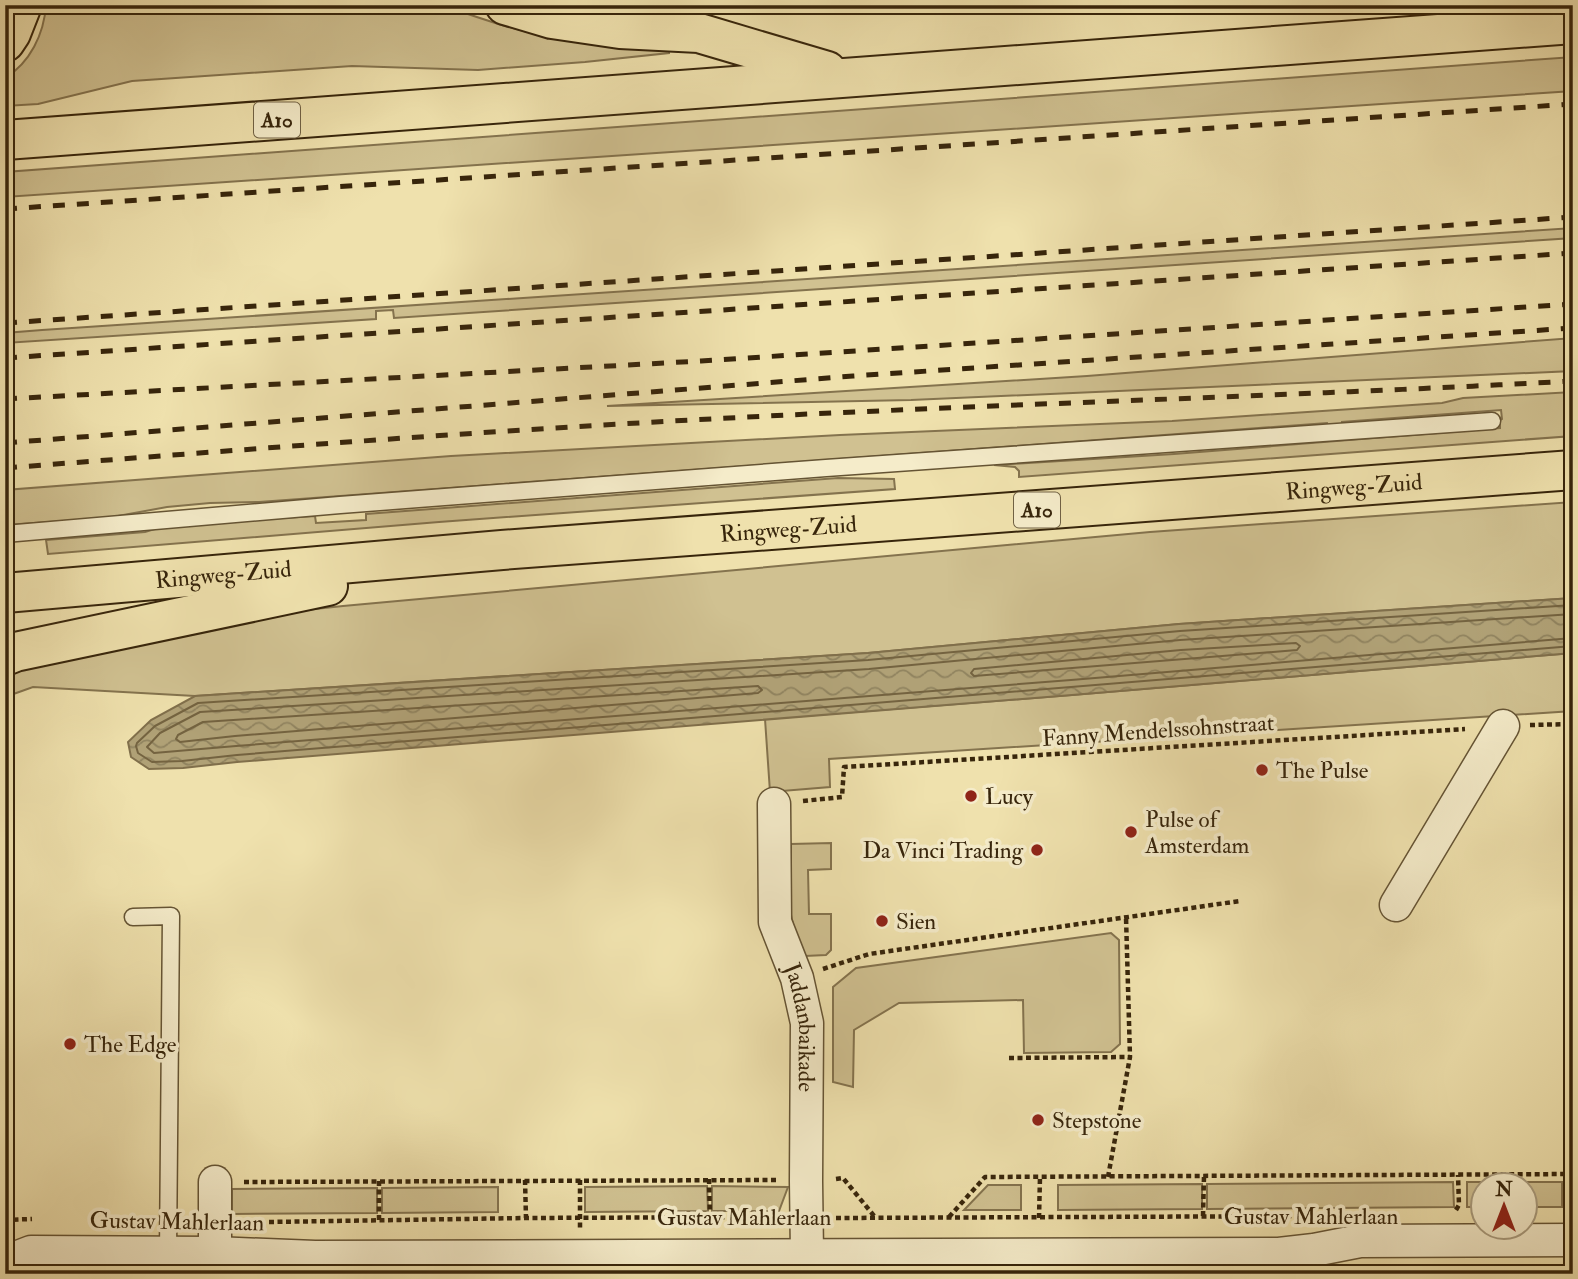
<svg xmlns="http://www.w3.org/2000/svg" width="1578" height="1279" font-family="'IM FELL Double Pica',serif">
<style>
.green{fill:#d0c191;stroke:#84734e;stroke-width:2}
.water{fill:url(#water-waves);stroke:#806f4b;stroke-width:2}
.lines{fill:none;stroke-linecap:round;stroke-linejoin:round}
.shore{stroke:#746340;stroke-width:2}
.lane-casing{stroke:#655434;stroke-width:19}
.street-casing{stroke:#655434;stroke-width:35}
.highway-casing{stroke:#37250b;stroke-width:42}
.path{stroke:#37250b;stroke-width:4.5;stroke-dasharray:5 3.5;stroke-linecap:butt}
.lane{stroke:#f5ecca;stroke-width:16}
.street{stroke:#f5ecca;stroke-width:32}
.highway{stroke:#efe1ad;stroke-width:38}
.rail{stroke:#37250b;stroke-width:5;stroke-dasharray:12 12;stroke-linecap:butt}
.poi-dot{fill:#8f2418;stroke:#f5ecca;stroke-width:2.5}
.labels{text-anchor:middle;stroke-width:7;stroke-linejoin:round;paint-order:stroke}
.shield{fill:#f5ecca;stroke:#706144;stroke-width:2}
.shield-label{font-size:21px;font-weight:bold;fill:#37250b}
.street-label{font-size:23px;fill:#37250b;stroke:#f5ecca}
.poi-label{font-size:23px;fill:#37250b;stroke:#f5ecca;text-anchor:start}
</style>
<defs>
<pattern id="water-waves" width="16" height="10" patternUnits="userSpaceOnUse" patternTransform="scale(1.75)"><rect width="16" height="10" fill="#b0a176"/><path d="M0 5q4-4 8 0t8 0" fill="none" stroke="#90835f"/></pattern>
</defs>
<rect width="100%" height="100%" fill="#efe1ad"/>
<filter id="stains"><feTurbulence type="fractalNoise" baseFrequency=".00286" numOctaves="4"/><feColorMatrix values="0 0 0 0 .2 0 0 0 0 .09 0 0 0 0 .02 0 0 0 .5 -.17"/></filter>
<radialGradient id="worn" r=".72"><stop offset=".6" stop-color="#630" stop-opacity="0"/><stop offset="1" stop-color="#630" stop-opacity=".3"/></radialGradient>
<g class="green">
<path d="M 46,5 L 443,5 C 483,20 525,34 567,40 C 601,44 635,47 669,50 L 669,53 L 585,62 L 478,70 L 352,66 L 132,81 L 38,104 L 5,106 L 5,78 C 30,63 44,34 46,5 Z"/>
<polygon points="1573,57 1573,91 5,197 5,172"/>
<polygon points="1573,228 1573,238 394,318 393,310 376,311 376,319 5,343 5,333 42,330"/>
<polygon points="1573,338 1573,371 911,400 607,406 1087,376"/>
<polygon points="1573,392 1573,436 1019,477 1019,471 1015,467 994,465 1174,454 1500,428 1500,420 1502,419 1501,410 1342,422 1342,426 1328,427 1327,423 259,502 210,503 167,507 107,518 5,525 5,490 451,456 840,435 1172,421 1442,403 1463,398"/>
<polygon points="838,478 894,479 895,489 439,522 48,554 46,540 145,532 168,525 315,516 316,523 366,520 366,514"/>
<polygon points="1573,502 1573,598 1179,624 868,653 195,696 33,687 5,697 5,659 203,621 343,606 1150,532"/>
<polygon points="1573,653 1573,711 829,759 830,787 770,792 765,719 1072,695"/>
<polygon points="831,843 831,869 808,870 809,914 831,914 831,950 826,955 805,956 794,929 791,915 791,844"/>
<polygon points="1111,933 1119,940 1120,1044 1111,1052 1024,1053 1023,1000 899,1003 854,1030 853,1087 833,1082 833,987 856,968"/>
<polygon points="1453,1182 1454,1207 1207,1209 1207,1184"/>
<polygon points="1467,1182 1562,1182 1562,1207 1526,1207 1526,1184 1484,1184 1483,1207 1467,1207"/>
<polygon points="1202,1184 1202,1209 1058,1210 1058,1185"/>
<polygon points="988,1185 1021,1185 1021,1210 964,1210"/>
<polygon points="707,1186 708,1211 585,1212 585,1187"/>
<polygon points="712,1186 788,1187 779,1211 712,1211"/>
<polygon points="498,1187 498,1212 382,1213 382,1188"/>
<polygon points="377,1188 377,1213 232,1214 232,1189"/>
</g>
<polygon class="water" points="1573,598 1573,653 1072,695 237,762 183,768 149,769 131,757 128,742 151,720 195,696 868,653 1179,624"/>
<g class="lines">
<g class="shore">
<polyline points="1573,605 1180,631 868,660 198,703 155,726 137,743 136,746 138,753 152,762 182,761 237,755 1573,646"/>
<polyline points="1573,614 1180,640 869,669 200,712 160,733 147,747 154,753 236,746 1071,680 1573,638"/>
<polygon points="1296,643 1300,646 1297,650 974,676 971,673 974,669 1181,650"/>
<polygon points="758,686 762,690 758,693 235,736 180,742 176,739 178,735 203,722"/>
</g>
<g class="lane-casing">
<g id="lane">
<polyline points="5,534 340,505 826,468 1492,421"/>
<polyline points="133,917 171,916 168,1253"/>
</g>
</g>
<g class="street-casing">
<g id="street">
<path id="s1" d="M 774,804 L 775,922 L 797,978 L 807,1023 L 806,1181 L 807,1254"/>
<polyline points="1396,905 1503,726"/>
<polyline points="215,1182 215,1253"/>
<polyline points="5,1262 31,1252 215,1253 315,1257 1279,1254 1314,1250 1360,1241 1573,1240"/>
</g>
</g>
<g class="highway-casing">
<g id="highway">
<polyline points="505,5 552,19 620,29 699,33 827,71"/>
<polyline points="5,42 11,33 22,5"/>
<polyline points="5,140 1573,24"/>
<path id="s2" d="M 5,593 L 502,550 L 1573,470"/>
<polyline points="5,656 15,652 328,586"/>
</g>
</g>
<g class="path">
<polyline points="1530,725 1573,724"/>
<polyline points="803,801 842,797 844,767 1465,729"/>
<polyline points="823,969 869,954 1240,901"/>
<polyline points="1009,1058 1130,1057"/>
<polyline points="1108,1177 1130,1057 1126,917"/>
<polyline points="709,1179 710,1218"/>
<polyline points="836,1179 843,1178 875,1217"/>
<polyline points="525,1180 526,1218"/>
<polyline points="580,1180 580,1228"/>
<polyline points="379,1181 379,1220"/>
<polyline points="244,1182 778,1180"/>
<polyline points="1456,1210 1459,1205 1458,1175"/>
<polyline points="1203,1216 1204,1176"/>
<polyline points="949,1217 985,1177 1573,1174"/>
<polyline points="836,1218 1320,1216"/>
<polyline points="1039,1218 1040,1177"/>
<polyline points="5,1220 32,1219"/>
<polyline points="269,1222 526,1218 778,1217"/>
<polyline points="1555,1274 1573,1274"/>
</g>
<use href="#lane" class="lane"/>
<use href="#street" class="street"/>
<use href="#highway" class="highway"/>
<g class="rail">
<polyline points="5,209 1573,104"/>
<polyline points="5,323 1573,217"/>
<polyline points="5,358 1573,253"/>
<polyline points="5,399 701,361 1573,304"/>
<polyline points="5,443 853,376 1573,328"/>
<path d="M 5,468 C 288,446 572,424 855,412 C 1095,401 1334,394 1573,381"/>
</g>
</g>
<g class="poi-dot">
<circle cx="1262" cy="770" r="7"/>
<circle cx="971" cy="796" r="7"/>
<circle cx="1131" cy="832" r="7"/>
<circle cx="1037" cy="850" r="7"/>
<circle cx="882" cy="921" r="7"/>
<circle cx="70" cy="1044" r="7"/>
<circle cx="1038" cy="1120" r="7"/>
</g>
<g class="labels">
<g class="shield">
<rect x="254" y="102.5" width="46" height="35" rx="5"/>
<rect x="1014" y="492.5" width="46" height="35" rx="5"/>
</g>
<g class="shield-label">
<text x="277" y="127">A10</text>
<text x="1037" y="517">A10</text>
</g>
<g class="street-label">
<text dy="8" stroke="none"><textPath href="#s2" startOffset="1353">Ringweg-Zuid</textPath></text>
<text dy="8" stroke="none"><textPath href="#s2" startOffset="786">Ringweg-Zuid</textPath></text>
<text dy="8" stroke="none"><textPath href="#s2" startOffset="219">Ringweg-Zuid</textPath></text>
<text transform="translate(1158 730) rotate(-4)" y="8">Fanny Mendelssohnstraat</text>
<text dy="8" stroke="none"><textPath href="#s1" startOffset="228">Jaddanbaikade</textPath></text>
<text x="1311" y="1224">Gustav Mahlerlaan</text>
<text x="744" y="1225">Gustav Mahlerlaan</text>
<text transform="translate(177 1221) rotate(1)" y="8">Gustav Mahlerlaan</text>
</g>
<g class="poi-label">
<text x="1276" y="778">The Pulse</text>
<text x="985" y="804">Lucy</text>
<text x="1145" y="827">Pulse of<tspan x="1145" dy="26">Amsterdam</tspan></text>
<text x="1023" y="858" text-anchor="end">Da Vinci Trading</text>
<text x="896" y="929">Sien</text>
<text x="84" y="1052">The Edge</text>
<text x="1052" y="1128">Stepstone</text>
</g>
</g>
<rect width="1578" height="1279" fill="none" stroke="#efe1ad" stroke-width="28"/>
<rect x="7" y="7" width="1564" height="1265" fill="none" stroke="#37250b" stroke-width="3.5"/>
<rect x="14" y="14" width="1550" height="1251" fill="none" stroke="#37250b" stroke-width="2"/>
<g transform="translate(1504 1206)"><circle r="33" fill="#f5ecca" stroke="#a99c7e" stroke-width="2"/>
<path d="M0-5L12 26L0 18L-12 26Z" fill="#8f2418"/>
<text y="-10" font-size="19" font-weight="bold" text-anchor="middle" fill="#37250b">N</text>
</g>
<rect width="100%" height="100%" filter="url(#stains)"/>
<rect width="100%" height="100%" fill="url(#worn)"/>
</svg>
